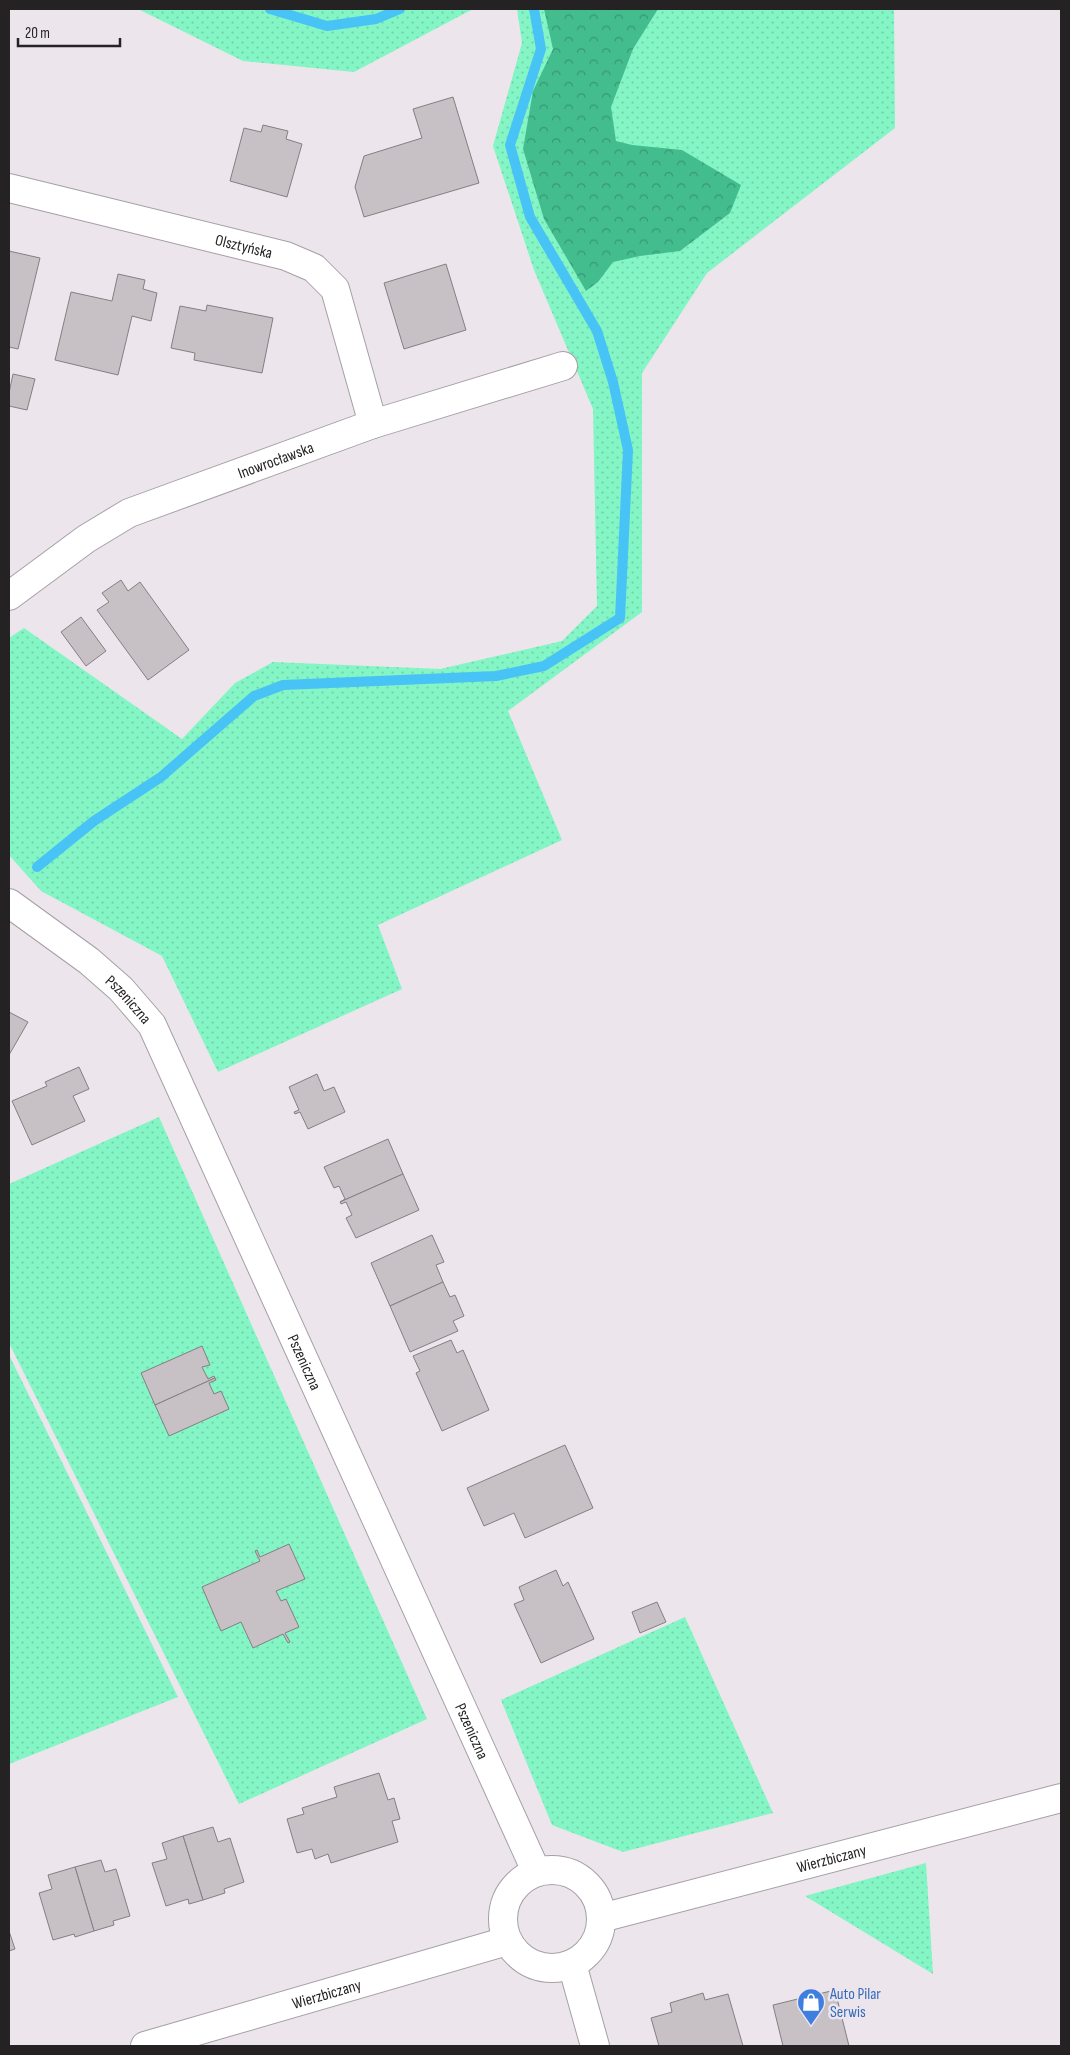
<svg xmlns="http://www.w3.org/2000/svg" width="1070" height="2055" font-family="'Sofia Sans Condensed',sans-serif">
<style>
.grass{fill:url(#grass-dots)}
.forest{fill:url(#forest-crowns)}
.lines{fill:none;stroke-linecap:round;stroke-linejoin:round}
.stream{stroke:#48c3f5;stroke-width:10}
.building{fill:#c7c0c5;stroke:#857e82}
.street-casing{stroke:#a6a0a6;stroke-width:30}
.secondary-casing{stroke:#a6a0a6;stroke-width:30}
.street{stroke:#fff;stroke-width:28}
.secondary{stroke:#fff;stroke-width:28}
.labels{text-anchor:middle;stroke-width:5;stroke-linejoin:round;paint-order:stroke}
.street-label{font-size:16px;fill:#252224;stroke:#ece5ec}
.shop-label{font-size:16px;fill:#366cbe;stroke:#ece5ec;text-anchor:start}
</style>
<defs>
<pattern id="grass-dots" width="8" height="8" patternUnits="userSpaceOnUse" patternTransform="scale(1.25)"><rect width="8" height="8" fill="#84f5c5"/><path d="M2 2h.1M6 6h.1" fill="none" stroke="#72d2a9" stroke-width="1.8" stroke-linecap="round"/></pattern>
<pattern id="forest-crowns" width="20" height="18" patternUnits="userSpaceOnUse" patternTransform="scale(1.25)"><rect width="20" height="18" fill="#43bc8e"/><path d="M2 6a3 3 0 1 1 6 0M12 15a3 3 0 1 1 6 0" fill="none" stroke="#389874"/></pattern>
</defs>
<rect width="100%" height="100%" fill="#ece5ec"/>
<g class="grass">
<polygon points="138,9 473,9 354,72 243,61"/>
<polygon points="517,9 894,9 895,128 707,273 642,373 642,612 508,711 562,840 378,925 402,989 218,1072 162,956 41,891 9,855 9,638 24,628 182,739 235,683 273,662 440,669 562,641 597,606 593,409 534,270 493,146 522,43"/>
<polygon points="159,1117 427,1719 239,1804 9,1343 9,1184"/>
<polygon points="9,1355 178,1697 9,1764"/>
<polygon points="685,1617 773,1813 623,1852 552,1825 501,1700"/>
<polygon points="926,1863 933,1974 805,1896"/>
</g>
<polygon class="forest" points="544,9 658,9 633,49 611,107 616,141 632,145 682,150 741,185 730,213 680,251 640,256 613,262 598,282 586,291 544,219 523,149 533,91 553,49"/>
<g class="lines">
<g class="stream">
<polyline points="270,9 327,26 376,19 400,9"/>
<polyline points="37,867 94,821 161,777 254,696 283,685 496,676 544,666 620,618 628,450 613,382 597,331 530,217 510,145 541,49 534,9"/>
</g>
</g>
<g class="building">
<polygon points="453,97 479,183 364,217 355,187 364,156 422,138 413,109"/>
<polygon points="263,125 288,131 286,139 302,144 287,197 230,181 244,128 261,132"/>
<polygon points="9,251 40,258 18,349 9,347"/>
<polygon points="446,264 466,330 404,349 384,283"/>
<polygon points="118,274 145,280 143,289 157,293 151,321 132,316 118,375 55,360 71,292 112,301"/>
<polygon points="207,305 273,318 262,373 194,360 195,353 171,348 180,306 206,311"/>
<polygon points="13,374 35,379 27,410 9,406 9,393"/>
<polygon points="121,580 128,591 140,582 189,650 148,680 97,610 109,602 102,593"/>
<polygon points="81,617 106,651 86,666 61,632"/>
<polygon points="9,1012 28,1022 9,1055"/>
<polygon points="79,1067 89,1089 73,1096 85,1121 32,1145 12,1101 47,1086 45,1082"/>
<polygon points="317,1074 324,1091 334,1087 345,1112 308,1129 300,1112 295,1114 294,1112 299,1110 289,1087"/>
<polygon points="388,1139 403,1174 340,1202 345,1199 339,1186 334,1188 324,1167"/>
<polygon points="403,1174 419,1210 356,1238 346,1218 352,1215 346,1202 341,1204 340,1202"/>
<polygon points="432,1235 444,1262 436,1265 443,1282 390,1306 371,1263"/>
<polygon points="443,1282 450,1297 455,1295 464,1316 453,1321 458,1331 410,1352 390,1306"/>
<polygon points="451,1340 457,1353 463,1350 489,1410 442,1431 416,1373 420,1371 413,1356"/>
<polygon points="202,1346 210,1365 202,1367 208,1379 214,1376 215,1378 155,1405 141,1373"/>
<polygon points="215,1378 216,1380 209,1383 214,1394 221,1391 229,1409 169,1436 155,1405"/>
<polygon points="565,1445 593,1508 525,1538 514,1513 484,1526 467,1488"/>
<polygon points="289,1544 305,1579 276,1591 281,1601 286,1599 299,1627 285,1633 290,1642 288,1643 283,1634 253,1648 241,1622 221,1631 202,1587 260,1561 255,1551 257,1550 260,1557"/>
<polygon points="556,1570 563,1586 568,1582 594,1639 541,1663 514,1604 524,1600 519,1587"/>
<polygon points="657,1602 666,1622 640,1633 632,1612"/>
<polygon points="379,1773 388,1800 394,1798 400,1819 392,1821 398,1842 331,1863 328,1854 315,1859 312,1849 297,1853 287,1819 304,1814 302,1808 337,1797 334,1787"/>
<polygon points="213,1827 218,1842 230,1838 244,1882 224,1889 225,1893 203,1900 183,1836"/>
<polygon points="183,1836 203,1900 189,1904 188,1899 166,1906 152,1863 167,1859 162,1843"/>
<polygon points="101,1860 105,1872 116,1869 130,1916 113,1921 114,1925 94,1931 75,1867"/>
<polygon points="75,1867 94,1931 75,1937 74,1934 53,1940 39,1893 52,1889 48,1875"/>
<polygon points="9,1931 15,1949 9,1951"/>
<polygon points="835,1990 849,2046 783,2046 773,2005"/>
<polygon points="703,1993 705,2000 728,1994 743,2046 659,2046 651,2018 672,2012 670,2003"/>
</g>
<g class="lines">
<g class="street-casing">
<g id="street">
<path id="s1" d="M 9,188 L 286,256 L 314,268 L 335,289 L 373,424"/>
<path id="s2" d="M 9,596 L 86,539 L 129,513 L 373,424 L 563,366"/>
<path id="s3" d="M 9,903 L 89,961 L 121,989 L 152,1025 L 536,1871"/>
<polyline points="572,1964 595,2046"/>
</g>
</g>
<g class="secondary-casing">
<g id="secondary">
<circle cx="552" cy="1919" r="49"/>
<path id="s4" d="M 601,1918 L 1061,1798"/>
<path id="s5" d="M 145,2046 L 507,1941"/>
</g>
</g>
<use href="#street" class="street"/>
<use href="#secondary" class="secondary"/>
</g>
<defs>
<g id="shop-pin" transform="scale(1.4375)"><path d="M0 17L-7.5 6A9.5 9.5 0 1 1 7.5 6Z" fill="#3f7fe0" stroke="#ece5ec"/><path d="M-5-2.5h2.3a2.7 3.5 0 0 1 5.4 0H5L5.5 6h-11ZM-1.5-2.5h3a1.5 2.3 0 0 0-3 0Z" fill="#fff"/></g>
</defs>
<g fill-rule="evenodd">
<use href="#shop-pin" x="811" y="2002"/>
</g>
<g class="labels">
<g class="street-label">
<text dy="6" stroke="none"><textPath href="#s1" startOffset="242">Olsztyńska</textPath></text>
<text dy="6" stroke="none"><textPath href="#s2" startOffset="302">Inowrocławska</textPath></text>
<text dy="6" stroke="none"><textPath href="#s3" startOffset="154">Pszeniczna</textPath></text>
<text dy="6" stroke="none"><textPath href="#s3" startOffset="559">Pszeniczna</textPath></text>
<text dy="6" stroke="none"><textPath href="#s3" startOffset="964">Pszeniczna</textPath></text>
<text dy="6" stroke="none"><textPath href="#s4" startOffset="238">Wierzbiczany</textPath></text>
<text dy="6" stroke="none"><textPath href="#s5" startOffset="189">Wierzbiczany</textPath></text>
</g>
<g class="shop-label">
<text x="830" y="1999">Auto Pilar<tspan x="830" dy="18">Serwis</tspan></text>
</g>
</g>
<rect width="1070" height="2055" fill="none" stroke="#252224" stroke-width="20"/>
<path d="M18 38v8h102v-8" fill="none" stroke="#252224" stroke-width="2.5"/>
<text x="25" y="38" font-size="15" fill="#252224" stroke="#ece5ec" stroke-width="4" paint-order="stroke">20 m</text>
</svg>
